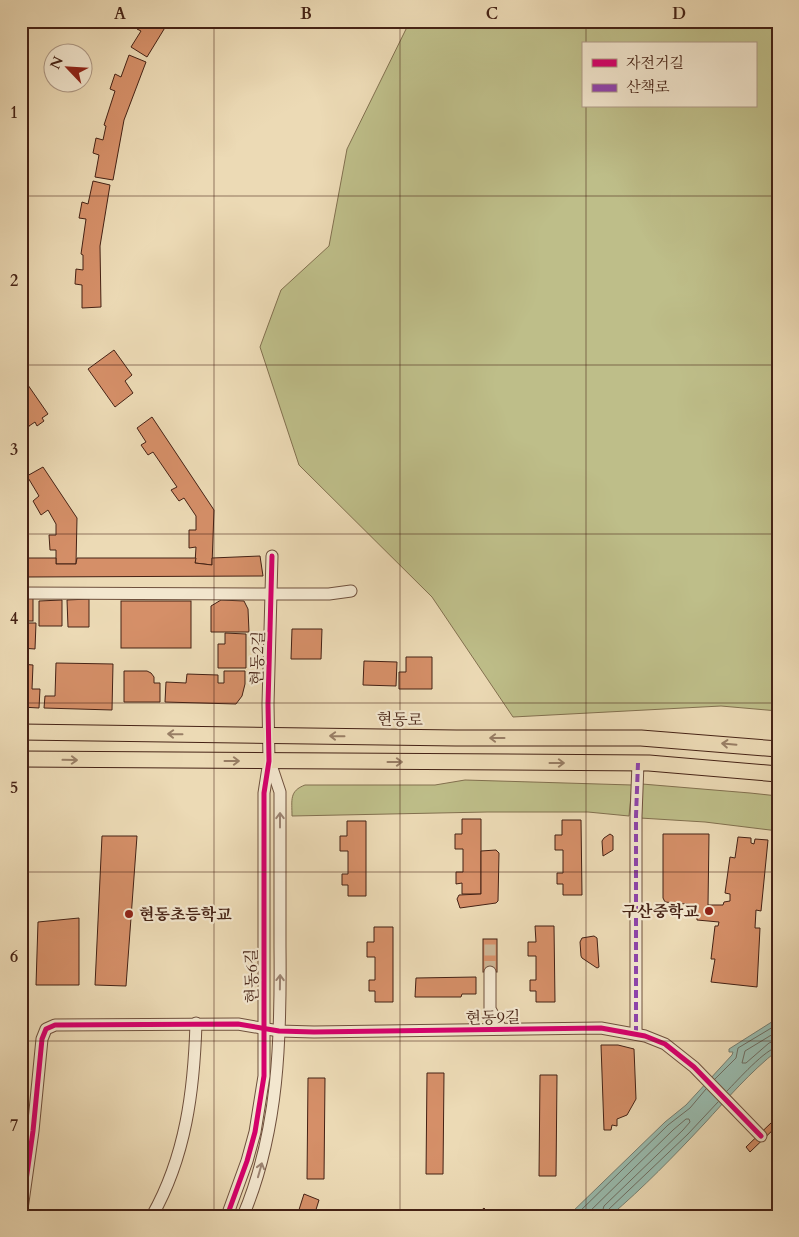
<svg xmlns="http://www.w3.org/2000/svg" width="799" height="1237" font-family="Cardo,'Noto Serif KR',serif">
<style>
.green{fill:#bebe89;stroke:#82704f;fill-rule:evenodd}
.water{fill:#99bbae;stroke:#777e71}
.lines{fill:none;stroke-linecap:round;stroke-linejoin:round}
.shore{stroke:#6f6e62;stroke-width:1}
.building{fill:#d58f68;stroke:#452215}
.minor-tunnel{stroke:#cbb595;stroke-width:11;stroke-dasharray:11 5.5;stroke-linecap:butt}
.minor-casing{stroke:#6f503d;stroke-width:13}
.major-casing{stroke:#452215;stroke-width:17}
.minor{stroke:#f3e7cf;stroke-width:11}
.major{stroke:#ecdab5;stroke-width:15}
.quiet{stroke:#8e44ad;stroke-width:4;stroke-dasharray:8 4;stroke-linecap:butt}
.cycleway-casing{stroke:#f3e7cf;stroke-width:8}
.cycleway{stroke:#d6006c;stroke-width:5}
.oneway{stroke:#987e65}
.oneway2{stroke:#9c8472}
.grid{fill:none;stroke:#452215;stroke-width:1;stroke-opacity:0.55}
.poi-dot{fill:#8f2418;stroke:#f3e7cf;stroke-width:2}
.labels{text-anchor:middle;stroke-width:4.5;stroke-linejoin:round;paint-order:stroke}
.street-label{font-size:16px;fill:#452215;stroke:#f3e7cf}
.poi-label{font-size:16px;font-weight:bold;fill:#452215;stroke:#f3e7cf;text-anchor:end}
.neatline{fill:none;stroke:#452215;stroke-width:2}
.grid-label{font-size:16px;text-anchor:middle;font-weight:bold;fill:#452215}
</style>
<rect width="100%" height="100%" fill="#ecdab5"/>
<filter id="stains"><feTurbulence type="fractalNoise" baseFrequency=".004" numOctaves="4"/><feColorMatrix values="0 0 0 0 .2 0 0 0 0 .09 0 0 0 0 .02 0 0 0 .5 -.17"/></filter>
<radialGradient id="worn" r=".72"><stop offset=".6" stop-color="#630" stop-opacity="0"/><stop offset="1" stop-color="#630" stop-opacity=".3"/></radialGradient>
<g class="green">
<path d="M 410,21 L 778,21 L 778,711 L 721,706 L 513,717 L 432,597 L 299,465 L 260,347 L 281,290 L 329,246 L 347,149 ZM 583,44 L 755,44 L 755,106 L 583,106 Z"/>
<path d="M 465,780 L 632,785 L 629,816 L 588,812 L 487,812 L 292,816 C 292,800 289,791 305,785 L 435,785 Z"/>
<polygon points="642,784 750,793 778,796 778,831 705,822 640,818"/>
</g>
<path class="water" d="M 778,1018 L 778,1050 C 750,1072 727,1099 704,1124 C 674,1156 643,1188 610,1216 L 568,1216 L 665,1122 L 686,1105 L 732,1055 L 733,1052 L 729,1052 L 729,1049 Z"/>
<g class="lines">
<g class="shore">
<polyline points="778,1031 745,1051 742,1063 746,1063 769,1043 778,1040"/>
<polyline points="715,1079 736,1058 738,1048 778,1024"/>
<path d="M 727,1091 C 737,1081 766,1048 778,1047"/>
<polyline points="575,1216 668,1125 690,1108 706,1089"/>
<polyline points="585,1216 673,1130 686,1119 689,1119 690,1122 683,1130 604,1206 601,1216"/>
<polyline points="607,1216 608,1210 688,1134 718,1102"/>
</g>
</g>
<g class="building">
<polygon points="141,21 169,21 147,57 131,47 141,31 137,29"/>
<polygon points="129,55 146,62 124,120 113,180 95,177 99,155 93,153 96,138 103,140 106,126 104,125 115,91 110,89 115,74 121,77"/>
<polygon points="93,181 110,185 100,246 101,307 82,308 82,285 75,284 76,269 83,270 83,255 81,254 86,219 79,218 82,202 88,204"/>
<polygon points="114,350 132,375 125,381 133,393 115,407 88,369"/>
<polygon points="21,375 48,414 42,418 44,421 37,426 35,422 29,426 21,445"/>
<polygon points="152,417 214,510 212,565 195,563 196,547 189,548 189,530 196,530 196,516 184,498 179,501 171,490 177,487 153,452 148,455 141,445 146,442 137,428"/>
<polygon points="43,467 77,518 76,564 56,564 56,550 50,550 49,535 56,535 56,524 48,510 41,515 33,501 39,496 27,476"/>
<polygon points="260,556 263,576 26,577 27,558 56,558 56,564 76,564 77,558 196,558 195,563 212,565 212,558"/>
<rect x="21" y="594" width="12" height="27"/>
<polygon points="89,599 89,627 68,627 67,600"/>
<polygon points="62,600 62,626 39,626 39,601"/>
<polygon points="221,600 244,601 248,609 249,632 211,632 211,606"/>
<rect x="121" y="601" width="70" height="47"/>
<polygon points="21,623 36,623 35,649 21,648"/>
<polygon points="292,629 322,629 321,659 291,659"/>
<polygon points="225,633 246,634 246,668 218,668 218,644 225,644"/>
<polygon points="406,657 432,657 432,689 399,689 399,672 406,672"/>
<polygon points="364,661 397,662 396,686 363,685"/>
<polygon points="56,663 113,664 112,710 44,708 45,696 55,696"/>
<polygon points="21,664 33,665 32,689 40,689 39,708 21,707"/>
<polygon points="124,671 147,671 151,673 154,677 154,683 160,683 160,702 124,702"/>
<polygon points="224,671 245,671 245,684 242,696 236,704 165,702 166,682 186,683 187,674 218,675 218,683 224,683"/>
<polygon points="462,819 481,819 481,894 462,894 462,883 456,884 456,872 463,872 463,849 455,849 455,834 462,834"/>
<polygon points="562,820 581,820 582,895 563,895 563,884 557,884 557,873 563,873 563,850 555,850 555,835 562,835"/>
<polygon points="347,821 366,821 366,896 348,896 348,885 342,885 342,874 348,874 348,851 340,851 340,836 347,836"/>
<polygon points="610,834 613,836 613,850 603,856 602,841 604,838"/>
<polygon points="663,834 709,834 708,905 723,905 724,902 730,901 730,894 725,893 730,857 735,858 738,837 751,838 751,843 754,844 755,839 768,840 761,911 756,910 755,928 760,928 757,987 711,982 715,959 711,959 715,926 718,926 719,922 697,920 696,905 665,902 663,898"/>
<polygon points="102,836 137,836 126,986 95,985"/>
<polygon points="496,850 499,853 498,901 496,903 460,908 457,899 459,895 481,894 481,851"/>
<polygon points="79,918 79,985 36,985 38,922"/>
<polygon points="535,926 554,926 555,1002 536,1002 536,991 530,991 530,980 536,980 536,956 528,956 528,942 536,942"/>
<polygon points="374,927 393,927 393,1002 375,1002 375,991 369,991 369,980 375,980 375,957 367,957 367,942 374,942"/>
<polygon points="594,936 597,938 599,967 597,968 582,958 581,956 580,942 582,938"/>
<rect x="483" y="939" width="14" height="33"/>
<polygon points="476,977 476,994 462,994 461,997 415,997 416,978"/>
<polygon points="601,1045 618,1045 634,1049 636,1099 627,1115 617,1119 617,1126 612,1125 611,1130 604,1130"/>
<polygon points="427,1073 444,1073 443,1174 426,1174"/>
<polygon points="540,1075 557,1075 556,1176 539,1176"/>
<polygon points="308,1078 325,1078 324,1179 307,1179"/>
<polygon points="772,1122 777,1126 750,1152 746,1147"/>
<polygon points="304,1194 319,1200 314,1216 297,1216"/>
<polygon points="484,1208 491,1216 475,1216"/>
</g>
<g class="lines">
<polyline class="minor-tunnel" points="490,972 490,939"/>
<g class="minor-casing">
<g id="minor">
<polyline points="21,593 271,594 329,594 351,591"/>
<polyline points="490,972 490,1009 501,1029"/>
<polyline points="636,1034 636,816 638,763"/>
<polyline points="24,1216 22,1209 33,1131 42,1039 46,1029 55,1025 238,1024 279,1031 314,1032 601,1028 645,1036 665,1044 694,1067 761,1136"/>
<path d="M 152,1216 C 186,1156 194,1090 196,1023"/>
<polyline points="227,1216 247,1161 255,1132 264,1076 264,793 269,761 268,704 272,556"/>
<path d="M 243,1216 C 279,1131 281,1038 280,947 C 280,895 280,843 280,792 L 270,762"/>
</g>
</g>
<g class="major-casing">
<g id="major">
<polyline points="21,732 456,738 641,738 778,749"/>
<polyline points="21,759 649,763 778,774"/>
</g>
</g>
<use href="#minor" class="minor"/>
<use href="#major" class="major"/>
<polyline class="quiet" points="636,1034 636,816 638,763"/>
<g class="cycleway-casing">
<g id="cycleway">
<polyline points="24,1216 22,1209 33,1131 42,1039 46,1029 55,1025 238,1024 279,1031 314,1032 601,1028 645,1036 665,1044 694,1067 761,1136"/>
<polyline points="227,1216 247,1161 255,1132 264,1076 264,793 269,761 268,704 272,556"/>
</g>
</g>
<use href="#cycleway" class="cycleway"/>
</g>
<defs><path id="oneway-shaft" d="M-6 0H5M1.5-3L5.5 0L1.5 3" fill="none" stroke-width="1.6" stroke-linecap="round" stroke-linejoin="round" transform="scale(1.25)"/></defs>
<g class="oneway">
<use href="#oneway-shaft" transform="translate(175 734) rotate(-179)"/>
<use href="#oneway-shaft" transform="translate(337 736) rotate(-179)"/>
<use href="#oneway-shaft" transform="translate(497 738) rotate(180)"/>
<use href="#oneway-shaft" transform="translate(729 744) rotate(-175)"/>
<use href="#oneway-shaft" transform="translate(70 760) rotate(1)"/>
<use href="#oneway-shaft" transform="translate(232 761)"/>
<use href="#oneway-shaft" transform="translate(395 762)"/>
<use href="#oneway-shaft" transform="translate(557 763)"/>
</g>
<g class="oneway2">
<use href="#oneway-shaft" transform="translate(280 820) rotate(-90)"/>
<use href="#oneway-shaft" transform="translate(280 982) rotate(-89)"/>
<use href="#oneway-shaft" transform="translate(260 1170) rotate(-74)"/>
</g>
<path class="grid" d="M 214,21 L 214,1216M 400,21 L 400,1216M 586,21 L 586,44M 586,106 L 586,1216M 21,196 L 778,196M 21,365 L 778,365M 21,534 L 778,534M 21,703 L 778,703M 21,872 L 778,872M 21,1041 L 778,1041"/>
<g class="poi-dot">
<circle cx="709" cy="911" r="5"/>
<circle cx="129" cy="914" r="5"/>
</g>
<g class="labels">
<g class="street-label">
<text transform="translate(257 658) rotate(-88)" y="6">현동2길</text>
<text transform="translate(400 719) rotate(1)" y="6">현동로</text>
<text transform="translate(251 976) rotate(-91)" y="6">현동6길</text>
<text transform="translate(493 1017) rotate(-1)" y="6">현동9길</text>
</g>
<g class="poi-label">
<text x="699" y="917">구산중학교</text>
<text x="139" y="920" text-anchor="start">현동초등학교</text>
</g>
</g>
<rect width="799" height="1237" fill="none" stroke="#ecdab5" stroke-width="55"/>
<rect x="582" y="42" width="175" height="65" fill="#f3e7cf" stroke="#ad9885"/>
<rect x="592" y="59" width="25" height="8" fill="#d6006c" stroke="#ad9885"/>
<text x="626" y="68" font-size="15" fill="#452215">자전거길</text>
<rect x="592" y="84" width="25" height="8" fill="#8e44ad" stroke="#ad9885"/>
<text x="626" y="92" font-size="15" fill="#452215">산책로</text>
<g transform="translate(68 68) rotate(295)"><circle r="24" fill="#f3e7cf" stroke="#ad9885"/>
<path d="M0-4L9 19L0 12L-9 19Z" fill="#8f2418"/>
<text y="-8" font-size="14" font-weight="bold" text-anchor="middle" fill="#452215">N</text>
</g>
<rect x="28" y="28" width="744" height="1182" class="neatline"/>
<g class="grid-label">
<text x="120" y="19">A</text>
<text x="306" y="19">B</text>
<text x="492" y="19">C</text>
<text x="679" y="19">D</text>
<text x="14" y="118">1</text>
<text x="14" y="286">2</text>
<text x="14" y="455">3</text>
<text x="14" y="624">4</text>
<text x="14" y="793">5</text>
<text x="14" y="962">6</text>
<text x="14" y="1131">7</text>
</g>
<rect width="100%" height="100%" filter="url(#stains)"/>
<rect width="100%" height="100%" fill="url(#worn)"/>
</svg>
